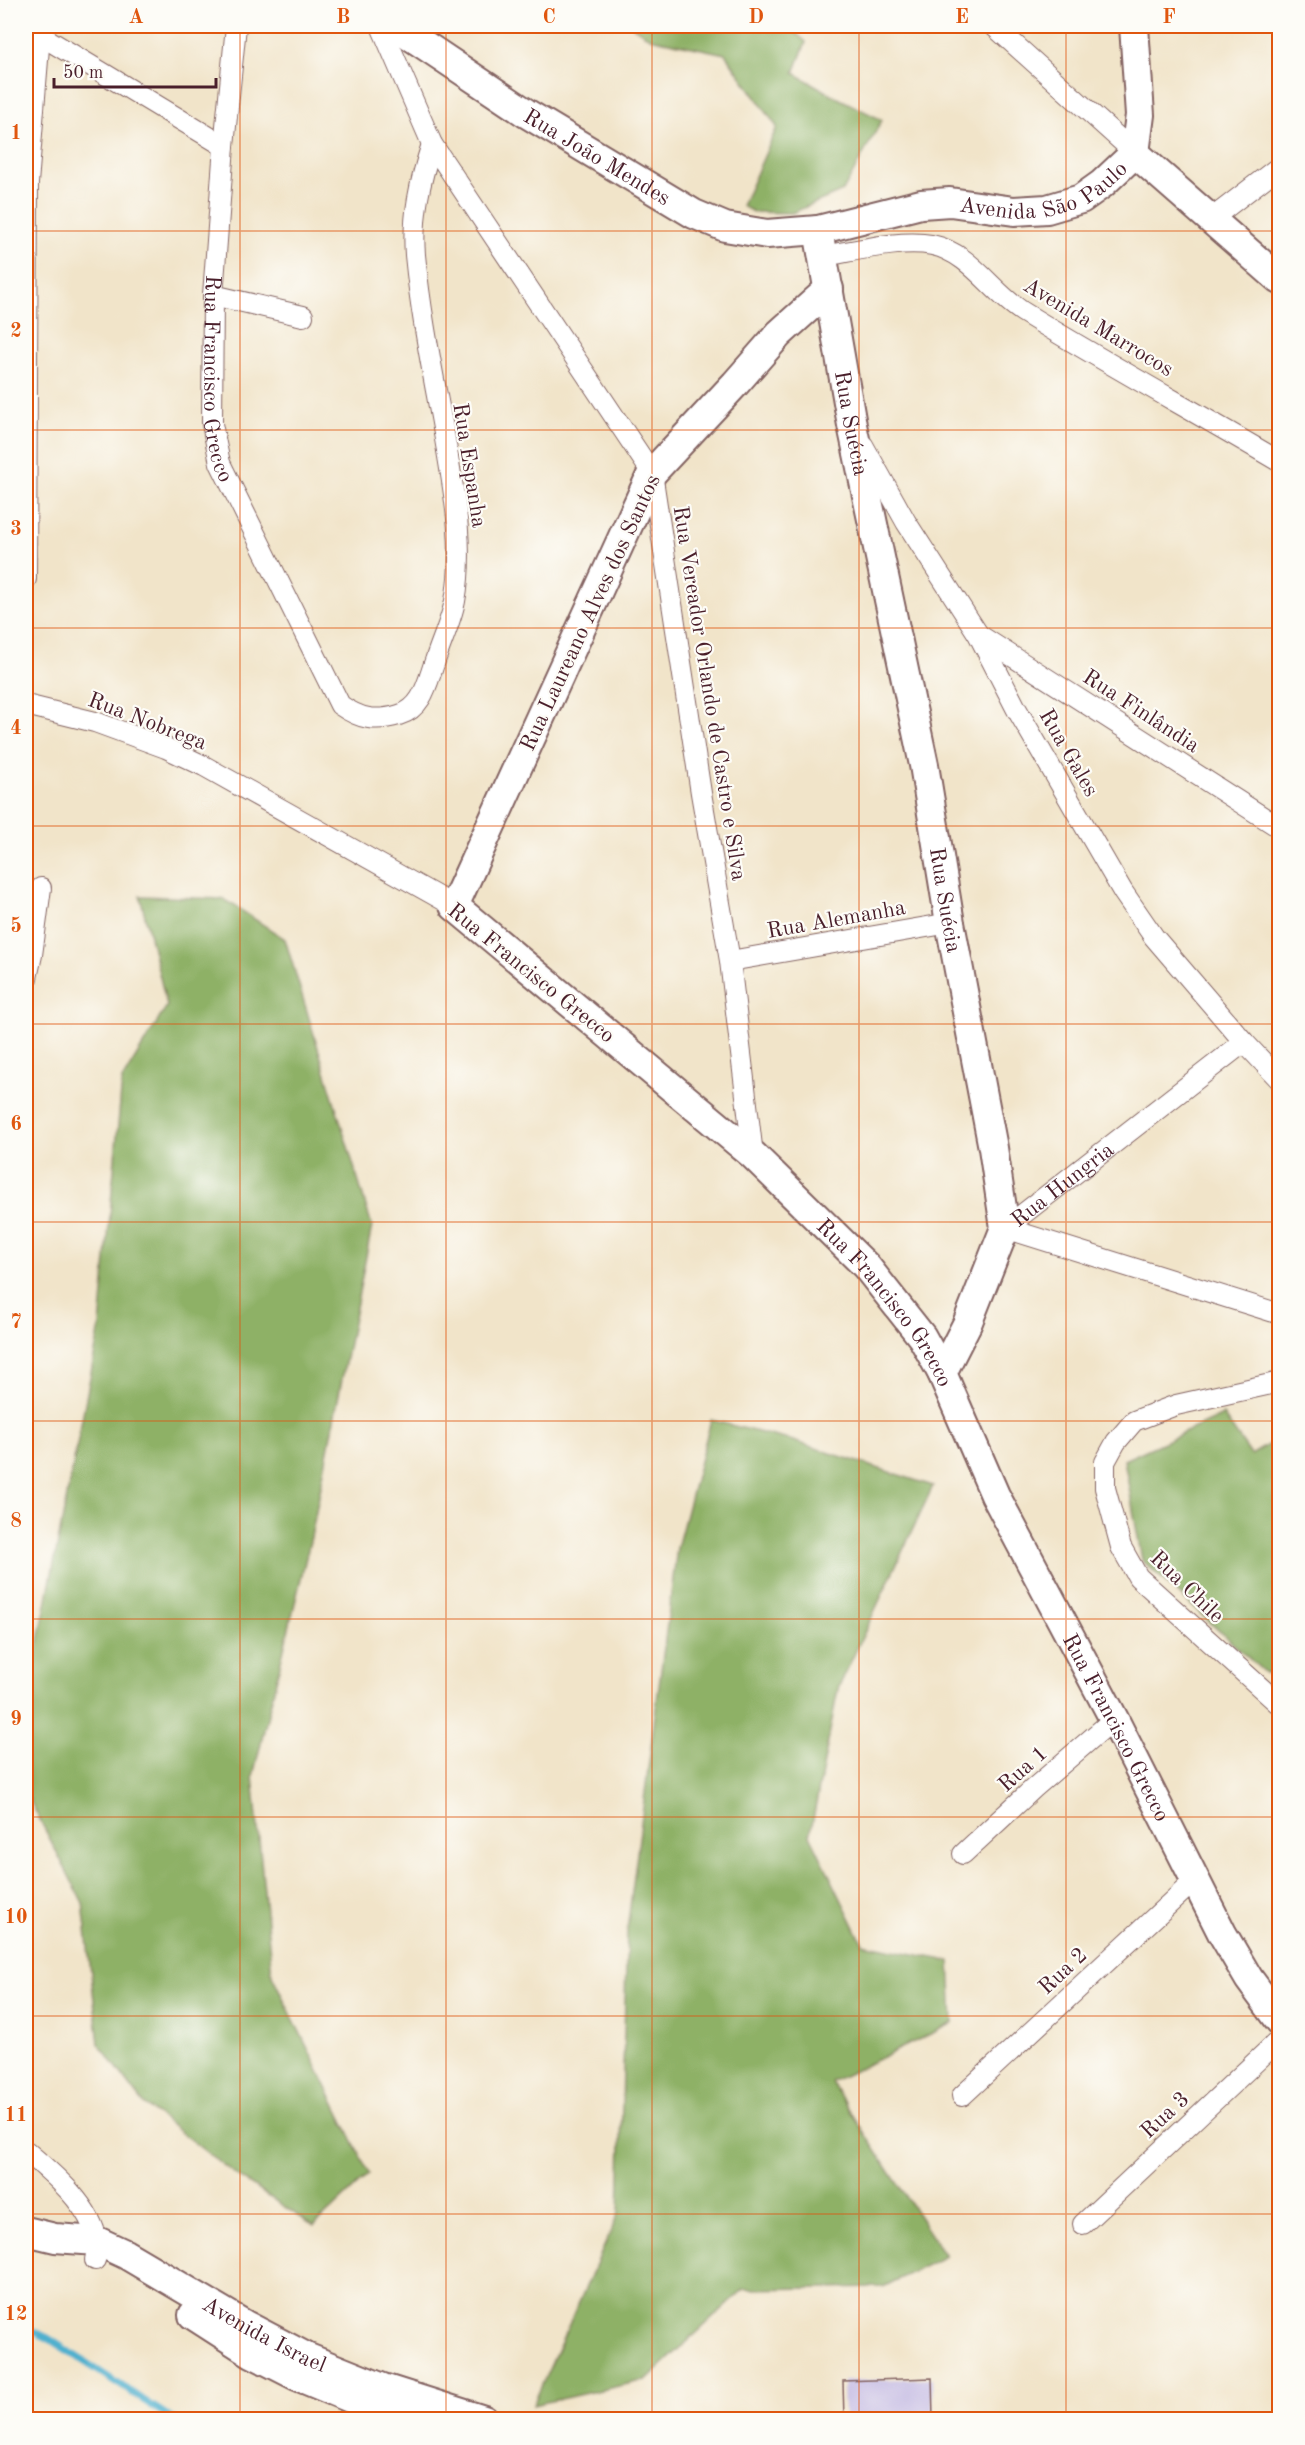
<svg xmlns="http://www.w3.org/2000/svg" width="1305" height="2445" font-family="'Old Standard TT',serif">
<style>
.forest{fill:#8eb166;stroke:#6c6848;stroke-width:1.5}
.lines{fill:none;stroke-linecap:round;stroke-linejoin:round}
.stream{stroke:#50b0ce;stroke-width:7}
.building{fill:#c1b7e2}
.street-casing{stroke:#846462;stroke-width:22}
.secondary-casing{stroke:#846462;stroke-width:32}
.street{stroke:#fff;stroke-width:20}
.secondary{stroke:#fff;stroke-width:28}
.grid{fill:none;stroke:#e0560e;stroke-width:1.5;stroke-opacity:0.55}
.labels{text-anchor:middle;stroke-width:4.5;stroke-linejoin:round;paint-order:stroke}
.street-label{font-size:22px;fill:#4a1f2b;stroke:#fdfcf7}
.neatline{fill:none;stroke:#e0560e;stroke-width:2}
.grid-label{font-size:20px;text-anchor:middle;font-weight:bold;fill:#e0560e}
</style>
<rect width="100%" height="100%" fill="#fdfcf7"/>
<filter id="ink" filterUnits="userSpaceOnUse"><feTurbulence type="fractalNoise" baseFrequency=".0167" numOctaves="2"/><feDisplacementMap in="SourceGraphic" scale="12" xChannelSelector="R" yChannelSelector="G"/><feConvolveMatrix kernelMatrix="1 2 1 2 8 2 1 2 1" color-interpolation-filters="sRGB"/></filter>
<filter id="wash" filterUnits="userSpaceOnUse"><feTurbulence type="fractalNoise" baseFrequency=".008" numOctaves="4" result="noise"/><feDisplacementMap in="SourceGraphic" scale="24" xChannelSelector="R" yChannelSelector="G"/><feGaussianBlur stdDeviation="1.35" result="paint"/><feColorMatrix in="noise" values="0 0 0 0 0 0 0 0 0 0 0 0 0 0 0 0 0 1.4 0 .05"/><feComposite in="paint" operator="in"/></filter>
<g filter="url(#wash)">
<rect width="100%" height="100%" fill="#f1e4c9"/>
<g class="forest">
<polygon points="632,26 788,26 806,42 794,73 834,96 882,120 843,191 792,213 753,212 742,206 777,127 725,54 650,38"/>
<polygon points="140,896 224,899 285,939 372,1226 311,1537 253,1776 272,1975 369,2174 314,2226 240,2178 145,2105 99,2044 83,1903 26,1793 26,1707 100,1326 122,1080 167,1006"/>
<polygon points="1223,1415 1251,1455 1279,1438 1279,1675 1265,1673 1142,1560 1124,1460"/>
<polygon points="711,1420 793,1441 933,1486 838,1689 810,1835 863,1944 950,1961 953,2023 831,2082 945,2256 883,2287 744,2289 646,2380 533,2405 619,2213 627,1930 677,1548"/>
</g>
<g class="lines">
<polyline class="stream" points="26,2328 48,2338 174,2420"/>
</g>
<g id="blocks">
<polygon class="building" points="932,2378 933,2420 844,2420 843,2381"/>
</g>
</g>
<g filter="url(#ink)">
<use href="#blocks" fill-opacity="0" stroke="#846462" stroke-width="1.5"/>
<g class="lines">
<g class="street-casing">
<g id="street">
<path id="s1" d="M 236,26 L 224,146 L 213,295 L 212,424 L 220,463 L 340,705 C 360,719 375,722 399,715 C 423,708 427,683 435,661 C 441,642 451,621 455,601 C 465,547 454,492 445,439 C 434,378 421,317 415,255 C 412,216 420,181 432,144"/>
<polyline points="381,26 432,144 652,473 701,793 730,961 753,1155"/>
<polyline points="994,26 1135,153"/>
<polyline points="1279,26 1280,27"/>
<polyline points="26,31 40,35 224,146"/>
<polyline points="1210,220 1280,166"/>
<path d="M 823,256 C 855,251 901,239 932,245 C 971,253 991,292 1023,312 C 1107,364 1194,411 1280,462"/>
<polyline points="213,295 303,316"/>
<polyline points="863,445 906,522 978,634 1016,708 1123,892 1154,937 1244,1042 1280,1080"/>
<polyline points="26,579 28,183 40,35"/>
<polyline points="979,635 1280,828"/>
<polyline points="26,705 95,722 166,748 204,766 454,906"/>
<polyline points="730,961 950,923"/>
<polyline points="26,982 32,955 41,888"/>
<path id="s2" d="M 1005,1228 L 1244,1042"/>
<polyline points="1005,1228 1280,1314"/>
<polyline points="1280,1382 1176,1405 1134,1421 1116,1442 1105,1462 1105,1488 1121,1547 1138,1577 1280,1705"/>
<polyline points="963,1854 1034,1788 1114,1719"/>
<polyline points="962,2096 1195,1880"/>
<path d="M 26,2151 C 52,2173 91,2205 97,2241 C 98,2247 96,2254 95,2260"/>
<polyline points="1083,2224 1280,2039"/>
</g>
</g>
<g class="secondary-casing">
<g id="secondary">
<path id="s3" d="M 396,26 L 526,113 L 694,214 L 725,227 L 767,234 L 818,230 L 921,204 L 950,202 L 1014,211 L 1047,209 L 1081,199 L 1102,184 L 1135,153 L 1140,115 L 1134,26"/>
<polyline points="1135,153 1280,280"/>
<path id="s4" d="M 818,230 L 852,425 L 924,765 L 950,923 L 993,1148 L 1005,1228 L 967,1324 L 942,1373"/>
<path id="s5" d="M 829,289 L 779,334 L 735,384 L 652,473 L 454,906 L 753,1155 L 866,1266 L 922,1337 L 942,1373 L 995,1495 L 1114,1719 L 1222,1933 L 1249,1979 L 1280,2021"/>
<path id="s6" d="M 26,2231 L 55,2238 L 97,2241 L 125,2254 L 247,2326 L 306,2357 L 383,2388 L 484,2420"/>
<polyline points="193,2315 252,2353 297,2376 403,2420"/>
</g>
</g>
<use href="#street" class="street"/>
<use href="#secondary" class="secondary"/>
</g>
</g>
<path class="grid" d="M 240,26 L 240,2420M 446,26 L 446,2420M 652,26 L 652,2420M 859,26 L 859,2420M 1066,26 L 1066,2420M 26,231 L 1280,231M 26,430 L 1280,430M 26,628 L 1280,628M 26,826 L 1280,826M 26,1024 L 1280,1024M 26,1222 L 1280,1222M 26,1421 L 1280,1421M 26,1619 L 1280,1619M 26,1817 L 1280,1817M 26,2016 L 1280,2016M 26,2214 L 1280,2214"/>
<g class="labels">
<g class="street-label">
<text dy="8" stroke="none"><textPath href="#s3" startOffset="240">Rua João Mendes</textPath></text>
<text dy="8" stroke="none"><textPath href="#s3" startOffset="714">Avenida São Paulo</textPath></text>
<text transform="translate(1099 326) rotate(31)" y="8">Avenida Marrocos</text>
<text dy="8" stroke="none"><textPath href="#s1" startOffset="354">Rua Francisco Grecco</textPath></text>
<text dy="8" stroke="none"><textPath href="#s4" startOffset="196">Rua Suécia</textPath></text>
<text transform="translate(471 465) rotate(81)" y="8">Rua Espanha</text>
<text transform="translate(589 612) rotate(-65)" y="8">Rua Laureano Alves dos Santos</text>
<text transform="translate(711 693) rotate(81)" y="8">Rua Vereador Orlando de Castro e Silva</text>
<text transform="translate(1142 710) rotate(33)" y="8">Rua Finlândia</text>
<text transform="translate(148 720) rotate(21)" y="8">Rua Nobrega</text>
<text transform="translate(1070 752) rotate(60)" y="8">Rua Gales</text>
<text dy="8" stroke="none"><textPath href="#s4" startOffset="682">Rua Suécia</textPath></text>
<text transform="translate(836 918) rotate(-10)" y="8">Rua Alemanha</text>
<text transform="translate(532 972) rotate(39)" y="8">Rua Francisco Grecco</text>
<text dy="8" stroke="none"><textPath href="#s2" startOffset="72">Rua Hungria</textPath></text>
<text dy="8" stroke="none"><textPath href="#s5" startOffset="1320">Rua Francisco Grecco</textPath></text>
<text transform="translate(1188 1586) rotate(44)" y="8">Rua Chile</text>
<text dy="8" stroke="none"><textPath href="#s5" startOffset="1806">Rua Francisco Grecco</textPath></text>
<text transform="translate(1022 1768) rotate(-42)" y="8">Rua 1</text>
<text transform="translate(1062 1970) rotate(-43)" y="8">Rua 2</text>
<text transform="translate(1164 2114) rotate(-43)" y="8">Rua 3</text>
<text dy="8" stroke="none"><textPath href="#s6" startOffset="264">Avenida Israel</textPath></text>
</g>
</g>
<rect width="1305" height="2445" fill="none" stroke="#fdfcf7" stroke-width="66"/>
<path d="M54 78v9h162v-9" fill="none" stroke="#4a1f2b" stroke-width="3"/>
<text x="63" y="78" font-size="18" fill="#4a1f2b" stroke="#fdfcf7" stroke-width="4.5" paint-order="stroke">50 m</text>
<rect x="33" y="33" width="1239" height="2379" class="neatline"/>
<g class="grid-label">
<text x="136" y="23">A</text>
<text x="343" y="23">B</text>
<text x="549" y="23">C</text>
<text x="756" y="23">D</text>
<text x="962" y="23">E</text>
<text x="1169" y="23">F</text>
<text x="16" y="139">1</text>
<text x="16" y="337">2</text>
<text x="16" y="535">3</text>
<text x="16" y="734">4</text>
<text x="16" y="932">5</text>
<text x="16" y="1130">6</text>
<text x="16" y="1328">7</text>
<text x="16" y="1527">8</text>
<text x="16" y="1725">9</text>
<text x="16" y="1923">10</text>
<text x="16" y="2121">11</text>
<text x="16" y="2320">12</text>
</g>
</svg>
